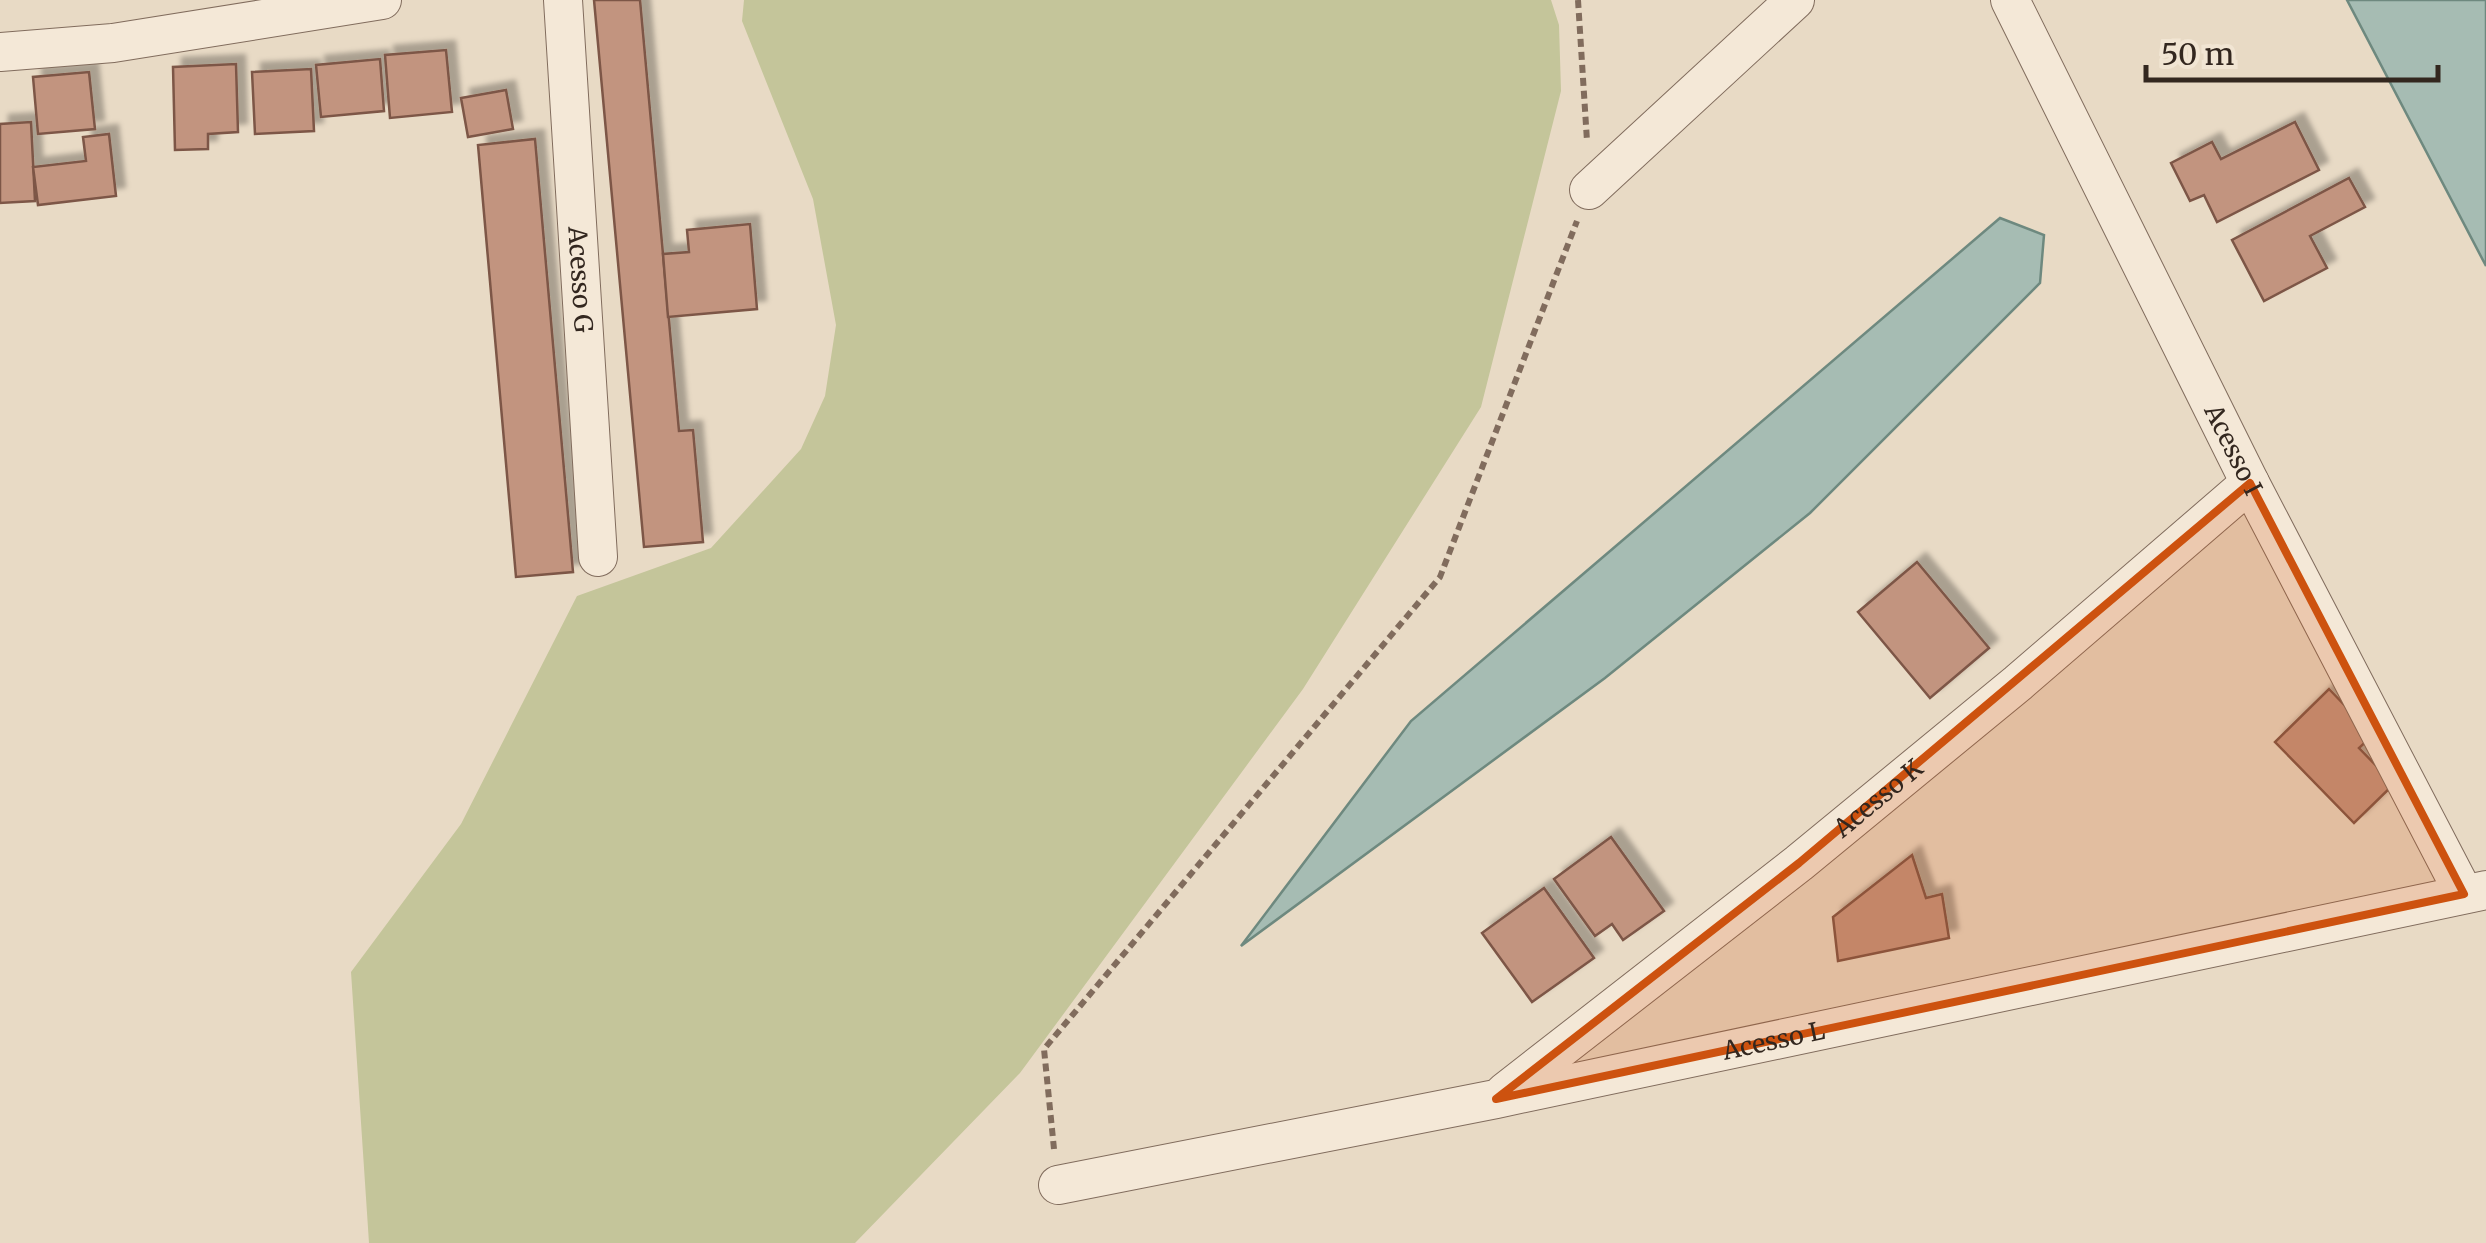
<svg xmlns="http://www.w3.org/2000/svg" width="2486" height="1243" font-family="Merriweather,serif">
<style>
.green{fill:#c4c59a}
.water{fill:#a6bcb3;stroke:#6e897f;stroke-width:2.5}
.building{fill:#c2947f;stroke:#7d5646;stroke-width:2.5;filter:url(#shadow)}
.lines{fill:none;stroke-linecap:round;stroke-linejoin:round}
.minor-casing{stroke:#816c5d;stroke-width:40}
.path{stroke:#816c5d;stroke-width:6;stroke-dasharray:8 5;stroke-linecap:butt}
.minor{stroke:#f4e8d7;stroke-width:38}
.marked{fill:#cd520f;fill-opacity:0.2;stroke:#cd520f;stroke-width:8;stroke-linejoin:round}
.labels{text-anchor:middle;stroke-width:8;stroke-linejoin:round;paint-order:stroke}
.street-label{font-size:25px;fill:#33271f;stroke:#f1e5d3}
</style>
<defs>
<filter id="shadow"><feDropShadow dx="9" dy="-9" stdDeviation="2.5" flood-color="#0004"/></filter>
</defs>
<rect width="100%" height="100%" fill="#e8dac5"/>
<polygon class="green" points="744,0 1551,0 1559,25 1561,91 1481,407 1303,689 1020,1073 855,1243 369,1243 351,972 461,824 577,596 711,548 801,449 825,396 836,325 813,199 742,21"/>
<g class="water">
<polygon points="2347,0 2486,0 2486,266"/>
<polygon points="2000,218 2044,235 2040,283 1810,513 1605,678 1241,946 1411,721"/>
</g>
<g class="building">
<polygon points="594,0 640,0 679,431 693,430 703,542 644,547"/>
<polygon points="446,50 452,112 390,118 385,55"/>
<polygon points="380,59 384,111 321,117 316,65"/>
<polygon points="236,64 238,132 208,134 208,149 175,150 173,67"/>
<polygon points="311,69 314,131 255,134 252,72"/>
<polygon points="89,72 95,129 38,134 33,77"/>
<polygon points="506,90 513,129 468,137 461,98"/>
<polygon points="31,122 35,201 0,203 0,124"/>
<polygon points="2295,122 2319,170 2217,222 2204,195 2190,201 2171,163 2212,142 2221,159"/>
<polygon points="109,134 116,196 38,205 33,167 86,161 83,137"/>
<polygon points="535,139 573,572 516,577 478,145"/>
<polygon points="2349,178 2365,207 2310,236 2327,268 2264,301 2232,240"/>
<polygon points="750,224 757,309 668,317 663,254 689,252 687,230"/>
<polygon points="1917,562 1989,648 1930,698 1858,612"/>
<polygon points="2329,689 2373,735 2359,748 2394,784 2354,823 2275,742"/>
<polygon points="1611,837 1664,911 1623,940 1612,924 1595,936 1554,879"/>
<polygon points="1912,855 1926,898 1942,894 1949,938 1838,961 1833,917"/>
<polygon points="1544,888 1594,958 1532,1002 1482,933"/>
</g>
<g class="lines">
<g class="minor-casing">
<g id="minor">
<path id="s1" d="M 563,0 L 598,557"/>
<path id="s2" d="M 2010,0 L 2250,483 L 2464,894"/>
<polyline points="0,52 113,43 382,0"/>
<polyline points="1589,190 1795,0"/>
<path id="s3" d="M 1505,1092 L 1799,863 L 2018,683 L 2250,483"/>
<path id="s4" d="M 1058,1185 L 1496,1099 L 2486,890"/>
</g>
</g>
<g class="path">
<polyline points="1578,0 1587,141"/>
<polyline points="1054,1149 1044,1049 1440,577 1577,221"/>
</g>
<use href="#minor" class="minor"/>
</g>
<path class="marked" d="M 2250,483 L 2464,894 L 1496,1099 L 1799,863 Z"/>
<g class="labels">
<g class="street-label">
<text dy="9" stroke="none"><textPath href="#s1" startOffset="280">Acesso G</textPath></text>
<text dy="9" stroke="none"><textPath href="#s2" startOffset="502">Acesso I</textPath></text>
<text dy="9" stroke="none"><textPath href="#s3" startOffset="475">Acesso K</textPath></text>
<text dy="9" stroke="none"><textPath href="#s4" startOffset="730">Acesso L</textPath></text>
</g>
</g>
<path d="M2146 65v15h292v-15" fill="none" stroke="#33271f" stroke-width="5"/>
<text x="2161" y="65" font-size="30" fill="#33271f" stroke="#f1e5d3" stroke-width="8" paint-order="stroke">50 m</text>
</svg>
